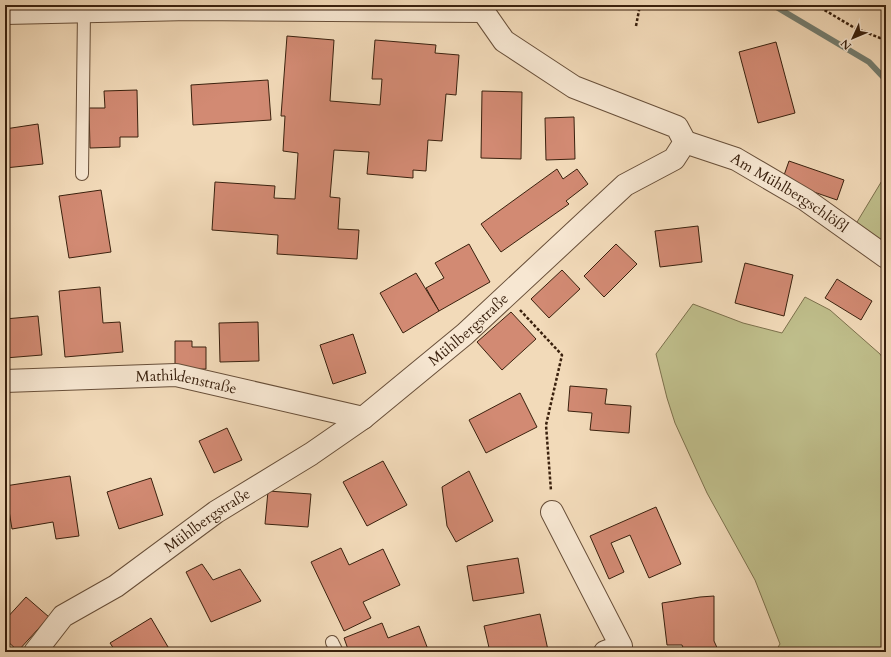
<svg xmlns="http://www.w3.org/2000/svg" width="891" height="657" font-family="Cardo,serif">
  <style>
    .green { fill: #bfbe8b; stroke: #7c704c }
    .lines { fill: none; stroke-linecap: round; stroke-linejoin: round }
    .stream { stroke: #747d70; stroke-width: 6 }
    .building { fill: #d28a73; stroke: #3a210e }
    .service-casing { stroke: #684f39; stroke-width: 14 }
    .minor-casing { stroke: #684f39; stroke-width: 24 }
    .path { stroke: #3a210e; stroke-width: 2.5; stroke-dasharray: 3 2; stroke-linecap: butt }
    .service { stroke: #f7e7d2; stroke-width: 12 }
    .minor { stroke: #f7e7d2; stroke-width: 22 }
    .labels { text-anchor: middle; dominant-baseline: central; stroke-width: 3; stroke-linejoin: round; paint-order: stroke }
    .street-label { font-size: 15px; fill: #3a210e; stroke: #f7e7d2 }
  </style>
  <rect width="100%" height="100%" fill="#f2dab9"/>
  <filter id="stains"><feTurbulence type="fractalNoise" baseFrequency=".005" numOctaves="4"/><feColorMatrix values="0 0 0 0 .2 0 0 0 0 .09 0 0 0 0 .02 0 0 0 .5 -.17"/></filter>
  <radialGradient id="worn" r=".72"><stop offset=".6" stop-color="#630" stop-opacity="0"/><stop offset="1" stop-color="#630" stop-opacity=".3"/></radialGradient>
  <g class="green">
    <path d="M886 174V257L851 232Z"/>
    <path d="M805 297 830 310 880 354 886 363V652H775L780 644 755 580 707 493 675 423 667 398 656 354 693 304 743 323 782 333Z"/>
  </g>
  <g class="lines">
    <path class="stream" d="M773 5 869 62 886 80"/>
  </g>
  <g class="building">
    <path d="M287 36 334 40 330 101 380 105 382 79H372L375 40 436 45 435 53 459 55 456 95 446 94 442 141 428 140 426 171 413 170V178L367 174 369 152 334 150 330 197 340 198 338 229 359 230 357 259 277 254 278 235 212 230 215 182 275 186 274 198 295 199 298 153 283 151 285 116H281Z"/>
    <path d="M776 42 795 113 758 123 739 52Z"/>
    <path d="M268 80 271 120 193 125 191 85Z"/>
    <path d="M137 90 138 137H120V147L90 148 89 108H105L104 91Z"/>
    <path d="M482 91 522 92 521 159 481 158Z"/>
    <path d="M574 117 575 159 546 160 545 118Z"/>
    <path d="M38 124 43 164 5 168V129Z"/>
    <path d="M789 161 844 180 837 200 782 181Z"/>
    <path d="M557 169 563 179 577 169 588 184 566 201 569 204 501 252 481 224Z"/>
    <path d="M101 190 111 252 69 258 59 196Z"/>
    <path d="M698 226 702 262 660 267 655 231Z"/>
    <path d="M5 230 8 250 5 251Z"/>
    <path d="M469 244 490 282 439 311 426 288 444 278 435 263Z"/>
    <path d="M616 244 637 264 604 297 584 276Z"/>
    <path d="M745 263 793 275 784 316 735 303Z"/>
    <path d="M562 270 580 289 549 318 531 299Z"/>
    <path d="M416 273 439 311 403 333 380 293Z"/>
    <path d="M837 279 872 301 861 320 825 298Z"/>
    <path d="M100 287 103 323 120 322 123 352 65 357 59 291Z"/>
    <path d="M511 312 536 339 502 370 477 342Z"/>
    <path d="M38 316 42 355 5 358V319Z"/>
    <path d="M258 322 259 361 220 362 219 323Z"/>
    <path d="M353 334 366 373 333 384 320 345Z"/>
    <path d="M175 341H192V347H206V369L175 370Z"/>
    <path d="M570 386 607 389 605 404 631 406 629 433 590 430 592 413 568 411Z"/>
    <path d="M520 393 537 427 486 453 469 420Z"/>
    <path d="M227 428 242 460 214 473 199 441Z"/>
    <path d="M383 461 407 505 367 526 343 482Z"/>
    <path d="M469 471 493 521 456 542 447 526 442 487Z"/>
    <path d="M70 476 79 536 56 539 53 522 12 529 5 486Z"/>
    <path d="M151 478 163 515 119 529 107 492Z"/>
    <path d="M268 491 311 494 308 527 265 524Z"/>
    <path d="M656 507 681 564 649 578 630 535 611 543 624 572 609 579 590 536Z"/>
    <path d="M341 548 349 565 383 549 400 585 363 602 371 618 344 631 311 562Z"/>
    <path d="M518 558 524 593 473 601 467 566Z"/>
    <path d="M202 564 213 580 240 569 261 601 211 622 186 572Z"/>
    <path d="M714 596V641L719 652H685L682 645H667L662 603 700 597Z"/>
    <path d="M26 597 49 617 18 651 5 639V620Z"/>
    <path d="M540 614 548 650 539 652H490L484 626Z"/>
    <path d="M151 618 171 652H116L110 643Z"/>
    <path d="M382 623 388 638 419 626 429 652H349L344 638Z"/>
  </g>
  <g class="lines">
    <g class="service-casing">
      <g id="service">
        <path d="M82 174 84 11"/>
        <path d="M332 642 337 652"/>
      </g>
    </g>
    <g class="minor-casing">
      <g id="minor">
        <path d="M5 13 190 9 483 11"/>
        <path id="s1" d="M685 142 736 159 806 200 886 257"/>
        <path id="s2" d="M5 381 176 375 363 418"/>
        <path d="M552 512 621 646 605 652"/>
        <path id="s3" d="M35 652 63 616 116 586 216 512 311 454 363 418 465 334 625 185 674 159 685 142 677 127 574 87 504 41 483 11 482 5"/>
      </g>
    </g>
    <g class="path">
      <path d="M816 5 853 27 880 38 886 37"/>
      <path d="M636 26 640 5"/>
      <path d="M520 310 562 355 546 425 551 491"/>
    </g>
    <use href="#service" class="service"/>
    <use href="#minor" class="minor"/>
  </g>
  <g class="labels">
    <g class="street-label">
      <text stroke="none"><textPath href="#s1" startOffset="117">Am Mühlbergschlößl</textPath></text>
      <text stroke="none"><textPath href="#s3" startOffset="543">Mühlbergstraße</textPath></text>
      <text stroke="none"><textPath href="#s2" startOffset="182">Mathildenstraße</textPath></text>
      <text stroke="none"><textPath href="#s3" startOffset="219">Mühlbergstraße</textPath></text>
    </g>
  </g>
  <rect width="891" height="657" fill="none" stroke="#f2dab9" stroke-width="20"/>
  <rect x="6" y="6" width="879" height="645" fill="none" stroke="#3a210e" stroke-width="2"/>
  <rect x="10" y="10" width="871" height="637" fill="none" stroke="#3a210e"/>
  <g transform="translate(853 38) rotate(226)" stroke="#f7e7d2" stroke-width="3" paint-order="stroke">
  <path d="M0-3L7 15L0 10L-7 15Z" fill="#3a210e"/>
  <text y="-6" font-size="11" font-weight="bold" text-anchor="middle" fill="#3a210e">N</text>
  </g>
  <rect width="100%" height="100%" filter="url(#stains)"/>
  <rect width="100%" height="100%" fill="url(#worn)"/>
</svg>
